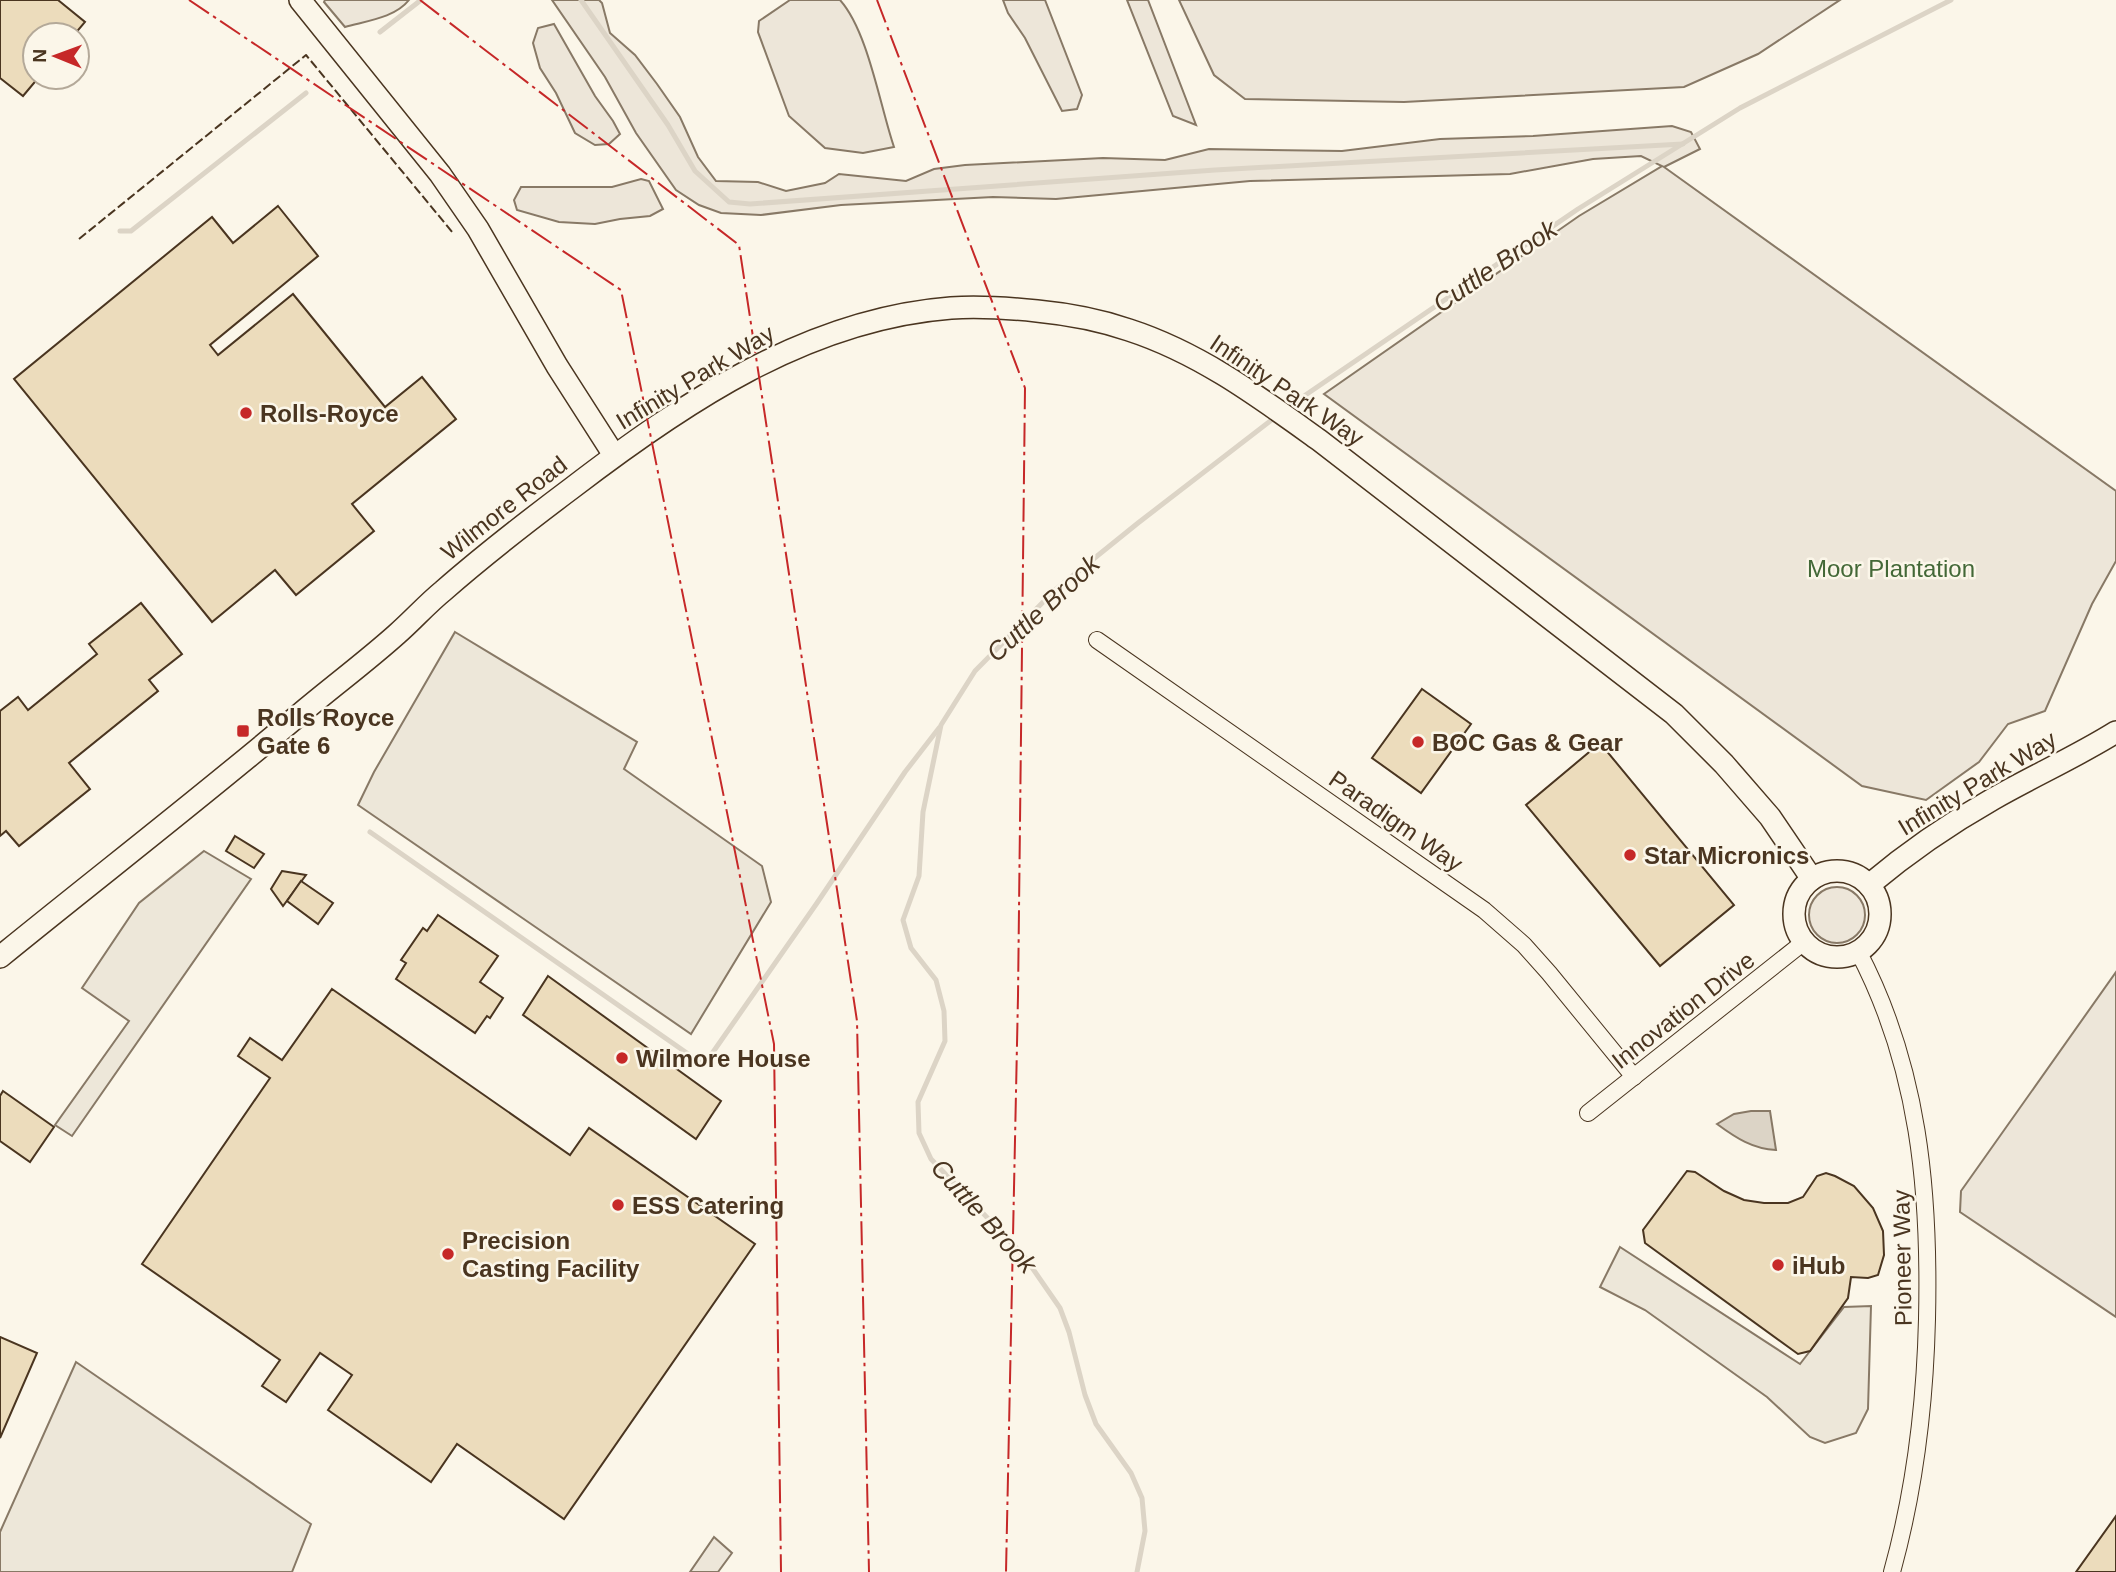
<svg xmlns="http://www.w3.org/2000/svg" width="2116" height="1572" font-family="Helvetica,sans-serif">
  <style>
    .green { fill: #ede6d9; stroke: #887966; stroke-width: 2 }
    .parking { fill: #ede7d9; stroke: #887966; stroke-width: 2 }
    .water { fill: #dcd4c6; stroke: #887966; stroke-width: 2 }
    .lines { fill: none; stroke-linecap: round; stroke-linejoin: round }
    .stream { stroke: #dcd4c6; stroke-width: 5 }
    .building { fill: #ecdcbc; stroke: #4a3520; stroke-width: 2 }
    .minor-casing { stroke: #4a3520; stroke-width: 18 }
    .tertiary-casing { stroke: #4a3520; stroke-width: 24 }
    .minor { stroke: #fbf6e9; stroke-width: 16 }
    .tertiary { stroke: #fbf6e9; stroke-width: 21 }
    .fence { stroke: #4a3520; stroke-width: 2; stroke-dasharray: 9 3.5; stroke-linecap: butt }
    .power { stroke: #c62828; stroke-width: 2; stroke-dasharray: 24 5 3.5 5; stroke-linecap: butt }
    .poi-dot { fill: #c62828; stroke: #fbf6e9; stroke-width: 2.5 }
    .labels { text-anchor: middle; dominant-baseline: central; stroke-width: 5; stroke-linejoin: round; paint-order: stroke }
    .street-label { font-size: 24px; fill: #4a3520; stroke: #fbf6e9 }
    .poi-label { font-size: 24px; font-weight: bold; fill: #4a3520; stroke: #fbf6e9; text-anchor: start }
    .park-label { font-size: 24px; fill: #436837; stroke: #fbf6e9 }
    .water-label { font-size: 26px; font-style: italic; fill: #4a3520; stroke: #fbf6e9 }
  </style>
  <rect width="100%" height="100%" fill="#fbf6e9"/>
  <g class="green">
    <path d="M325 0H409C395 18 366 21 345 27L324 2Z"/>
    <path d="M552 0H599L602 3 610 33 635 55 657 84 680 117 698 157 716 181 758 182 786 191 825 183 839 174 906 181 934 169 965 165 1103 158 1165 160 1209 149 1342 151 1440 139 1533 136 1672 126 1691 132 1700 149 1664 167 2116 491V561L2092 604 2045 711 2008 724 1979 762 1926 800 1862 786 1324 394 1579 216 1662 166 1641 156 1593 159 1510 174 1250 181 1056 199 993 197 841 205 761 215 721 213 699 205 676 190 636 133 605 77Z"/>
    <path d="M790 0H840C868 31 880 106 894 147L863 153 825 148 789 116 758 32 759 21Z"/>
    <path d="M1003 0H1045L1082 95 1077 109 1062 111 1025 38 1008 13Z"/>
    <path d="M1127 0H1148L1196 125 1173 116Z"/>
    <path d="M1179 0H1840L1758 54 1684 87 1404 102 1245 99 1214 75Z"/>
    <path d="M554 24 595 96 613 121 620 134 609 144 595 145 575 133 556 93 540 68 533 43 538 28Z"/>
    <path d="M641 179 649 181 663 209 650 216 620 219 595 224 559 222 517 210 514 200 521 187H612Z"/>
    <circle cx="1837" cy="915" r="28"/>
    <path d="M2116 972V1317L1960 1212 1961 1191Z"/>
    <path d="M714 1537 732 1553 718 1572H690Z"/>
  </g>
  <g class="parking">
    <path d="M455 632 637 742 624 769 762 866 771 902 691 1034 358 805 374 772Z"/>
    <path d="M204 851 251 879 72 1136 55 1125 129 1021 82 988 139 903Z"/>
    <path d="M1620 1247 1800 1364 1844 1307 1871 1306 1868 1409 1856 1433 1825 1443 1810 1437 1767 1397 1645 1310 1600 1287Z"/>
    <path d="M76 1362 311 1524 292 1572H0V1532Z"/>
  </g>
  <path class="water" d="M1751 1111H1770L1776 1150C1753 1149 1736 1138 1717 1124L1734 1114Z"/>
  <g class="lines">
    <g class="stream">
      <path d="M581 0 668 125 695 171 729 202 750 204 1215 170 1683 144"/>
      <path d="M380 32 421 0"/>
      <path d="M120 231H131L306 93"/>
      <path d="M1285 409 1578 209 1740 108 1951 0"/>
      <path d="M370 832 704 1065 817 903 905 772 939 728"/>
      <path d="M1137 1572 1145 1531 1142 1498 1131 1473 1096 1424 1085 1395 1069 1332 1060 1308 1024 1256 931 1159 919 1133 918 1102 945 1041 944 1011 936 980 911 948 903 920 919 876 923 812 941 725 975 671 1055 590 1138 523 1278 415"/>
    </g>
  </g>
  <g class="building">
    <path d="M0 0H58L85 22 74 35H35V77H39L23 96 0 78Z"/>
    <path d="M278 206 318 256 210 345 218 355 293 294 385 407 422 377 456 419 352 504 374 531 296 595 275 570 212 622 14 379 212 217 233 243Z"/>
    <path d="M141 603 182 654 149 680 158 691 69 763 90 789 19 846 6 831 0 836V711L18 697 28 710 97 654 89 644Z"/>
    <path d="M1422 689 1471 724 1421 793 1372 758Z"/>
    <path d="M1600 743 1734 905 1660 966 1526 805Z"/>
    <path d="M235 836 264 854 254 868 226 851Z"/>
    <path d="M282 871 306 875 283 906 271 889Z"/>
    <path d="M301 881 333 903 318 924 287 901Z"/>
    <path d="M438 915 498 956 480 982 503 998 490 1018 487 1016 475 1033 396 979 406 963 401 960 423 928 427 931Z"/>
    <path d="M548 976 721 1101 696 1139 523 1015Z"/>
    <path d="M332 989 570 1155 589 1128 755 1244 564 1519 457 1444 431 1482 328 1410 352 1375 320 1353 286 1402 262 1386 280 1360 142 1264 270 1078 238 1056 250 1038 282 1060Z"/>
    <path d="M3 1091 54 1127 30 1162 0 1141V1096Z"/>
    <path d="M1687 1171 1695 1172 1724 1191 1744 1200 1764 1203H1788L1803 1197 1817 1176 1826 1173 1835 1176 1854 1186 1873 1208 1883 1231 1884 1255 1878 1275 1868 1278 1851 1277 1848 1298 1810 1351 1798 1354 1645 1243 1643 1230Z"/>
    <path d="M0 1337 37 1353 0 1438Z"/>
    <path d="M2116 1516V1572H2076Z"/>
  </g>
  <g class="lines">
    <g class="minor-casing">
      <g id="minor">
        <path d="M1097 640 1484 910 1524 945 1549 973 1634 1077"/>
        <path d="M1858 951C1919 1067 1930 1191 1927 1319 1925 1405 1915 1489 1892 1572"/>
        <path d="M1588 1113 1804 942"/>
      </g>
    </g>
    <g class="tertiary-casing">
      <g id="tertiary">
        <path d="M300 0 440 174 478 229 557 366 614 455"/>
        <circle cx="1837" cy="914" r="43"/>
        <path d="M1869 885C1907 853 1949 824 1993 799 2033 776 2076 757 2116 732"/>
        <path d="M0 957C102 874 206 794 306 709 336 684 368 660 397 634 413 620 427 604 443 591 484 555 528 521 572 488 683 403 807 319 951 308 979 306 1008 308 1037 311 1068 314 1100 320 1129 330 1200 353 1259 397 1319 440L1674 714 1724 764 1770 817 1812 879"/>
      </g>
    </g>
    <use href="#minor" class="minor"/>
    <use href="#tertiary" class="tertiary"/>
    <path class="fence" d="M79 239 306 55 453 233"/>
    <g class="power">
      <path d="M189 0 621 290 774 1044 781 1572"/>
      <path d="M420 0 739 245 857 1021 869 1572"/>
      <path d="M877 0 1025 388 1018 996 1006 1572"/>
    </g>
  </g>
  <g class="poi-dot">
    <circle cx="246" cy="413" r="7"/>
    <rect x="236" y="724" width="14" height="14" rx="3.5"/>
    <circle cx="1418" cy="742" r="7"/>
    <circle cx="1630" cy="855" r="7"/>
    <circle cx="622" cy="1058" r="7"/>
    <circle cx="618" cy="1205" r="7"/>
    <circle cx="448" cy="1254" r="7"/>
    <circle cx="1778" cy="1265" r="7"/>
  </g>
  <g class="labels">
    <g class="street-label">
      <text transform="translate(695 377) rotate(-31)">Infinity Park Way</text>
      <text transform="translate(1287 390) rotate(34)">Infinity Park Way</text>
      <text transform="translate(504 508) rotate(-38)">Wilmore Road</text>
      <text transform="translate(1977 783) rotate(-31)">Infinity Park Way</text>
      <text transform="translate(1396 821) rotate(35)">Paradigm Way</text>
      <text transform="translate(1683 1010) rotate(-38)">Innovation Drive</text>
      <text transform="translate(1902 1258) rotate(-91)">Pioneer Way</text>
    </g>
    <g class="poi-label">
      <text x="260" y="413">Rolls-Royce</text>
      <text x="257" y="717">Rolls Royce<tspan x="257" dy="28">Gate 6</tspan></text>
      <text x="1432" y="742">BOC Gas &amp; Gear</text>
      <text x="1644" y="855">Star Micronics</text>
      <text x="636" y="1058">Wilmore House</text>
      <text x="632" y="1205">ESS Catering</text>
      <text x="462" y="1240">Precision<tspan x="462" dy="28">Casting Facility</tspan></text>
      <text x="1792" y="1265">iHub</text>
    </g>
    <g class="park-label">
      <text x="1891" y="568">Moor Plantation</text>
    </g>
    <g class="water-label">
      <text transform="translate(1495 266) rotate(-34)">Cuttle Brook</text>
      <text transform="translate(1043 608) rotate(-43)">Cuttle Brook</text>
      <text transform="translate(984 1216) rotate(48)">Cuttle Brook</text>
    </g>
  </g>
  <g transform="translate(56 56) rotate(271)"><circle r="33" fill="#fbf6e9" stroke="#b4a999" stroke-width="2"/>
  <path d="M0-5L12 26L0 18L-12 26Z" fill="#c62828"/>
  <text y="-10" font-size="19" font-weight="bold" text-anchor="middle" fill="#4a3520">N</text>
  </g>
</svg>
